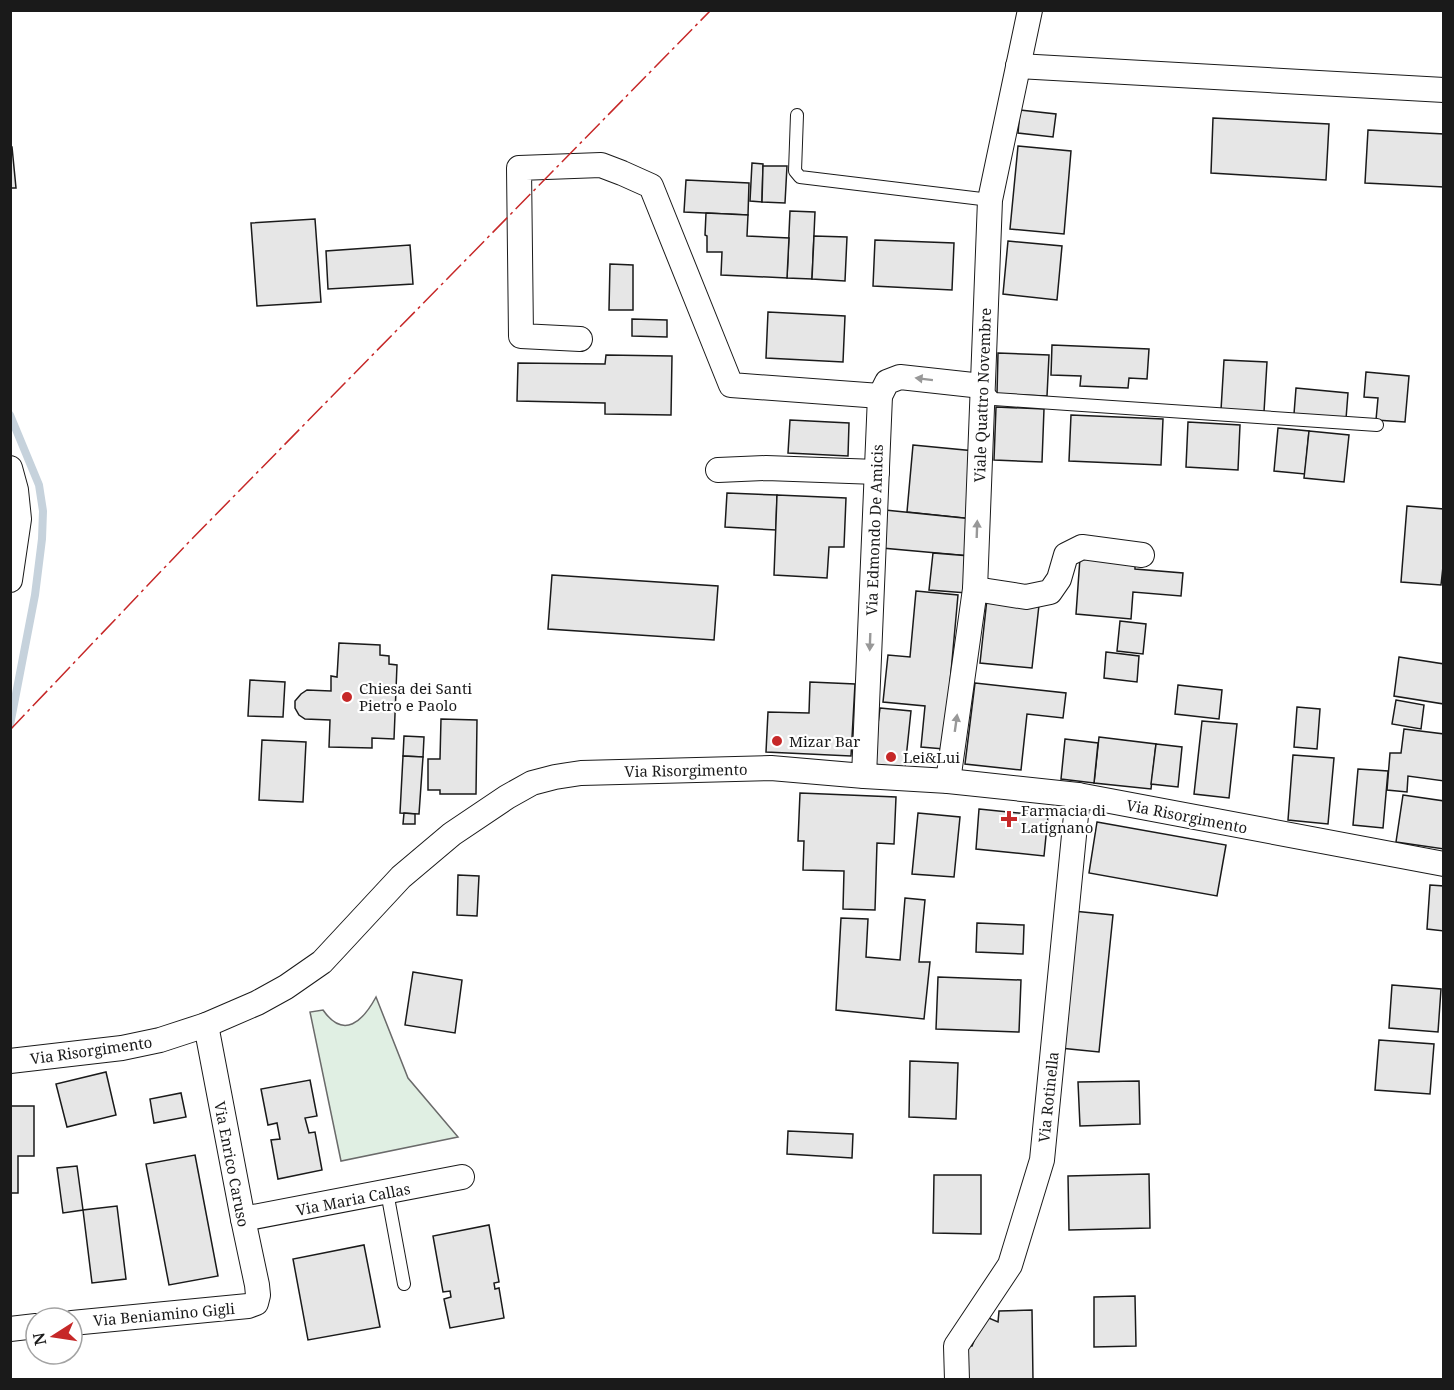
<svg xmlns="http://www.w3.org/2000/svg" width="1454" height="1390" font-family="'Noto Serif',serif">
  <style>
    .green { fill: #e0efe3; stroke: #6a6a6a; stroke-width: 1.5 }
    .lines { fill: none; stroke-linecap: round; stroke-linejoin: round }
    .stream { stroke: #c6d2dc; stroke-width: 8 }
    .building { fill: #e6e6e6; stroke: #1a1a1a; stroke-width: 1.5 }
    .service-casing { stroke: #1a1a1a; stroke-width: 14 }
    .minor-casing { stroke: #1a1a1a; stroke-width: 26 }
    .service { stroke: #fff; stroke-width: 12 }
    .minor { stroke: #fff; stroke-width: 24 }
    .power { stroke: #c62828; stroke-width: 1.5; stroke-dasharray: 21 4.5 3 4.5; stroke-linecap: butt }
    .oneway { fill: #989898 }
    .poi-dot { fill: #c62828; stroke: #fff; stroke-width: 2 }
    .labels { text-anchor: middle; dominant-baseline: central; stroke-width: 4.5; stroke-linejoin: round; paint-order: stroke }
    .street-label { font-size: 15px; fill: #1a1a1a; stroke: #fff }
    .poi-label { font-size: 15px; fill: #1a1a1a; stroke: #fff; text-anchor: start }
  </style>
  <rect width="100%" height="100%" fill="#fff"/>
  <path class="green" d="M376 997 408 1078 458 1137 341 1161 310 1012 323 1010C344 1040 363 1021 376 997Z"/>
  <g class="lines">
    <path class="stream" d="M10 415 39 485 43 511 42 539 35 595 10 725"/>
  </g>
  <g class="building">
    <path d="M1020 110 1056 114 1053 137 1018 133Z"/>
    <path d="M1213 118 1329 124 1326 180 1211 173Z"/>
    <path d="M1368 130 1444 134V187L1365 183Z"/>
    <path d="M1018 146 1071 151 1064 234 1010 229Z"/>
    <path d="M10 147H12L16 188H10Z"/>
    <path d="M752 163 763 164 762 202 750 201Z"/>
    <path d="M763 166H787L785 203 762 202Z"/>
    <path d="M686 180 749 183 748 215 684 212Z"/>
    <path d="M790 211 815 212 812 279 787 278Z"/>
    <path d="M706 213 748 215 747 236 789 238 787 278 721 275 722 252H707V236L705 235Z"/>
    <path d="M315 219 321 302 257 306 251 223Z"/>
    <path d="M814 236 847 237 845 281 812 279Z"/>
    <path d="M875 240 954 243 952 290 873 286Z"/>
    <path d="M1008 241 1062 246 1057 300 1003 294Z"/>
    <path d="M410 245 413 284 328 289 326 251Z"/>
    <path d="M610 264 633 265V310H609Z"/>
    <path d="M768 312 845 316 843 362 766 358Z"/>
    <path d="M632 319 667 320V337L632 336Z"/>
    <path d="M1052 345 1149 349 1147 379 1129 378 1128 388 1080 386 1081 376 1051 375Z"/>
    <path d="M998 353 1049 355 1047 396 997 394Z"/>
    <path d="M606 355 672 356 671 415 605 414V403L517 401 518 363 605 364Z"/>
    <path d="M1224 360 1267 362 1264 412 1221 410Z"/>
    <path d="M1366 372 1409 376 1405 422 1376 420 1378 398 1364 397Z"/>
    <path d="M1296 388 1348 393 1346 419 1294 414Z"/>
    <path d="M996 407 1044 409 1042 462 994 460Z"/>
    <path d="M1071 415 1163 419 1161 465 1069 461Z"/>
    <path d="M790 420 849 423 848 456 788 453Z"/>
    <path d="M1188 422 1240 425 1238 470 1186 467Z"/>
    <path d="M1278 428 1309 431 1305 474 1274 471Z"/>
    <path d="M1309 431 1349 435 1344 482 1304 478Z"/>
    <path d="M913 445 975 451 973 519 907 512Z"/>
    <path d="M727 493 777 495 776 530 725 527Z"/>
    <path d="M777 495 846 498 844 547H829L827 578 774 575Z"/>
    <path d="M1407 506 1444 509V557L1441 585 1401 582Z"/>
    <path d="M885 510 973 519 970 556 882 548Z"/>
    <path d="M933 553 970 556 967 593 929 590Z"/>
    <path d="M1080 558 1135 563V569L1183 573 1181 596 1133 592 1131 619 1076 614Z"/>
    <path d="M552 575 718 586 714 640 548 629Z"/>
    <path d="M916 591 958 595 944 749 921 747 925 706 883 702 888 655 910 657Z"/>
    <path d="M987 599 1039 605 1032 668 980 663Z"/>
    <path d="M1120 621 1146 624 1143 654 1117 651Z"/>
    <path d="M339 643 380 645V655L389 656V664L397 665 394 739 372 738V748L329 747 330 720 305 719 299 715 295 708V701L301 694 307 690 331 691V676L337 677Z"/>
    <path d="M1106 652 1139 656 1137 682 1104 678Z"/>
    <path d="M1399 657 1444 664V704L1394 696Z"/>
    <path d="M250 680 285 682 283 717 248 716Z"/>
    <path d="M810 682 855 684 851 756 766 752 768 712 809 713Z"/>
    <path d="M975 683 1066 693 1063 718 1027 714 1021 770 965 764Z"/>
    <path d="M1178 685 1222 690 1219 719 1175 714Z"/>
    <path d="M1396 700 1424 705 1421 729 1392 724Z"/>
    <path d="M1297 707 1320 709 1317 749 1294 747Z"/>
    <path d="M880 708 911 711 905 768 873 764Z"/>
    <path d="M441 719 477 720 476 794H440V790H428V759H440Z"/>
    <path d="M1202 721 1237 724 1229 798 1194 794Z"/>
    <path d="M1404 729 1444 734V781L1408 776 1407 792 1387 790 1390 753H1401Z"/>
    <path d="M404 736 424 737 423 757 403 756Z"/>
    <path d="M1099 737 1156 744 1151 789 1094 783Z"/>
    <path d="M1065 739 1098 743 1094 783 1061 779Z"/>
    <path d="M262 740 306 742 303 802 259 800Z"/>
    <path d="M1156 744 1182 747 1178 787 1151 784Z"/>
    <path d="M1293 755 1334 758 1328 824 1288 820Z"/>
    <path d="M403 756 423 757 419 814 400 813Z"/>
    <path d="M1358 769 1388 771 1383 828 1353 825Z"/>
    <path d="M800 793 896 797 894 844 877 843 875 910 843 909 844 871 803 870 804 841H798Z"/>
    <path d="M1403 795 1444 801V849L1396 842Z"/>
    <path d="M979 809 1048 816 1044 856 976 849Z"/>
    <path d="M404 813 415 814V824H403Z"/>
    <path d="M918 813 960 817 954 877 912 874Z"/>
    <path d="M1097 822 1226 845 1217 896 1089 873Z"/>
    <path d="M458 875 479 876 477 916 457 915Z"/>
    <path d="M1430 885 1444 886V931L1427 929Z"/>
    <path d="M905 898 925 900 919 962H930L924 1019 836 1010 841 918 868 919 866 957 900 960Z"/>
    <path d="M1073 911 1113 915 1099 1052 1060 1048Z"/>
    <path d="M977 923 1024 925 1023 954 976 952Z"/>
    <path d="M413 972 462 980 455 1033 405 1025Z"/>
    <path d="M938 977 1021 980 1019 1032 936 1029Z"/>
    <path d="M1392 985 1441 989 1438 1032 1389 1028Z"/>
    <path d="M1379 1040 1434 1044 1430 1094 1375 1090Z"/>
    <path d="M910 1061 958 1063 956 1119 909 1117Z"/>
    <path d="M106 1072 116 1115 67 1127 56 1084Z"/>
    <path d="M310 1080 317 1116 305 1118 309 1133 315 1132 322 1170 278 1179 271 1140 280 1139 277 1123 268 1125 261 1089Z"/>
    <path d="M1139 1081 1140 1124 1080 1126 1078 1082Z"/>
    <path d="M181 1093 186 1117 154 1123 150 1099Z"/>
    <path d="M10 1106H34V1156H18V1193H10Z"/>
    <path d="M788 1131 853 1134 852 1158 787 1154Z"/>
    <path d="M195 1155 218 1276 169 1285 146 1164Z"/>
    <path d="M77 1166 83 1210 63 1213 57 1168Z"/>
    <path d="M1149 1174 1150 1228 1069 1230 1068 1176Z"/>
    <path d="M934 1175H981V1234L933 1233Z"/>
    <path d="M117 1206 126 1279 92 1283 83 1210Z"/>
    <path d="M489 1225 499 1282 494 1283 495 1289 499 1288 504 1318 450 1328 444 1299 451 1297 450 1291 443 1292 433 1236Z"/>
    <path d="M364 1245 380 1327 308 1340 293 1259Z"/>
    <path d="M1135 1296 1136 1346 1094 1347V1297Z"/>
    <path d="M1032 1310 1033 1380H966L965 1346H972L984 1316 998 1322 999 1311Z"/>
  </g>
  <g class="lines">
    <g class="service-casing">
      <g id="service">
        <path d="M797 115 795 171 800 177 990 200"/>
        <path d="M985 389 994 399 1377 425"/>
        <path d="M387 1192 404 1284"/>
      </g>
    </g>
    <g class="minor-casing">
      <g id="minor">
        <path d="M1018 66 1444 90"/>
        <path d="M580 339 521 336 519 168 601 165 622 173 651 186 731 385 880 396"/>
        <path d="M10 468 16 490 19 519 10 580"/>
        <path d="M718 470 766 468 877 472"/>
        <path d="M975 589 1026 597 1050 592 1059 579 1066 555 1082 547 1142 555"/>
        <path d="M864 776 880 396 887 382 900 377 982 386"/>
        <path d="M948 781 975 589 990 200 1030 10"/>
        <path d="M10 1061 122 1048 160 1040 206 1025 257 1003 286 987 322 962 401 877 452 834 507 797 532 783 555 777 581 773 771 768 864 776 948 781 1078 795 1444 864"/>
        <path d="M243 1219 462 1177"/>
        <path d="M72 1323 248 1306 256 1303 258 1295 257 1285 243 1219 206 1025"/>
        <path d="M10 1329 36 1326"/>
        <path d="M957 1380 956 1346 1010 1265 1042 1160 1078 795"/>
      </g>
    </g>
    <use href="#service" class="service"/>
    <use href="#minor" class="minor"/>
    <path class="power" d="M10 730 187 544 711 10"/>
  </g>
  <defs><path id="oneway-solid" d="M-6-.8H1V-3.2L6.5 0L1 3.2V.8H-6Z" transform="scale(1.5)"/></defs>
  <g class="oneway">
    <use href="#oneway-solid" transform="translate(924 379) rotate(-173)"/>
    <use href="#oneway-solid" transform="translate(977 529) rotate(-88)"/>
    <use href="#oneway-solid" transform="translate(870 642) rotate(92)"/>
    <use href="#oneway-solid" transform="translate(956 723) rotate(-82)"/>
  </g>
  <g class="poi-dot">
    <circle cx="347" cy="697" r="6"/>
    <circle cx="777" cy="741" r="6"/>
    <circle cx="891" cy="757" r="6"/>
    <path d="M1006 810h6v6h6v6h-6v6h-6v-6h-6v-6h6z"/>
  </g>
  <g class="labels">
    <g class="street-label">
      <text transform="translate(982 395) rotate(-88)">Viale Quattro Novembre</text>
      <text transform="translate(874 530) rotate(-88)">Via Edmondo De Amicis</text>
      <text transform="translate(686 770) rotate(-1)">Via Risorgimento</text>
      <text transform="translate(1187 816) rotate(11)">Via Risorgimento</text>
      <text transform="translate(91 1050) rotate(-8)">Via Risorgimento</text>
      <text transform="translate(1048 1097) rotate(-84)">Via Rotinella</text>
      <text transform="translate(232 1164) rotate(79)">Via Enrico Caruso</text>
      <text transform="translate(353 1199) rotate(-11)">Via Maria Callas</text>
      <text transform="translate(164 1314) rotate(-5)">Via Beniamino Gigli</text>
    </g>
    <g class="poi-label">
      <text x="359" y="688">Chiesa dei Santi<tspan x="359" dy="17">Pietro e Paolo</tspan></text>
      <text x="789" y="741">Mizar Bar</text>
      <text x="903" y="757">Lei&amp;Lui</text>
      <text x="1021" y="810">Farmacia di<tspan x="1021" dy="17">Latignano</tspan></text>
    </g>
  </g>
  <rect width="1454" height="1390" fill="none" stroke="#1a1a1a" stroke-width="24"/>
  <g transform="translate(54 1336) rotate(258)"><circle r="28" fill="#ffffff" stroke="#a3a3a3" stroke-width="1.5"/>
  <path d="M0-4.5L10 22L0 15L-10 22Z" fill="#c62828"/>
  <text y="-9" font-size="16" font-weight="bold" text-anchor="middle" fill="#1a1a1a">N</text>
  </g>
</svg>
